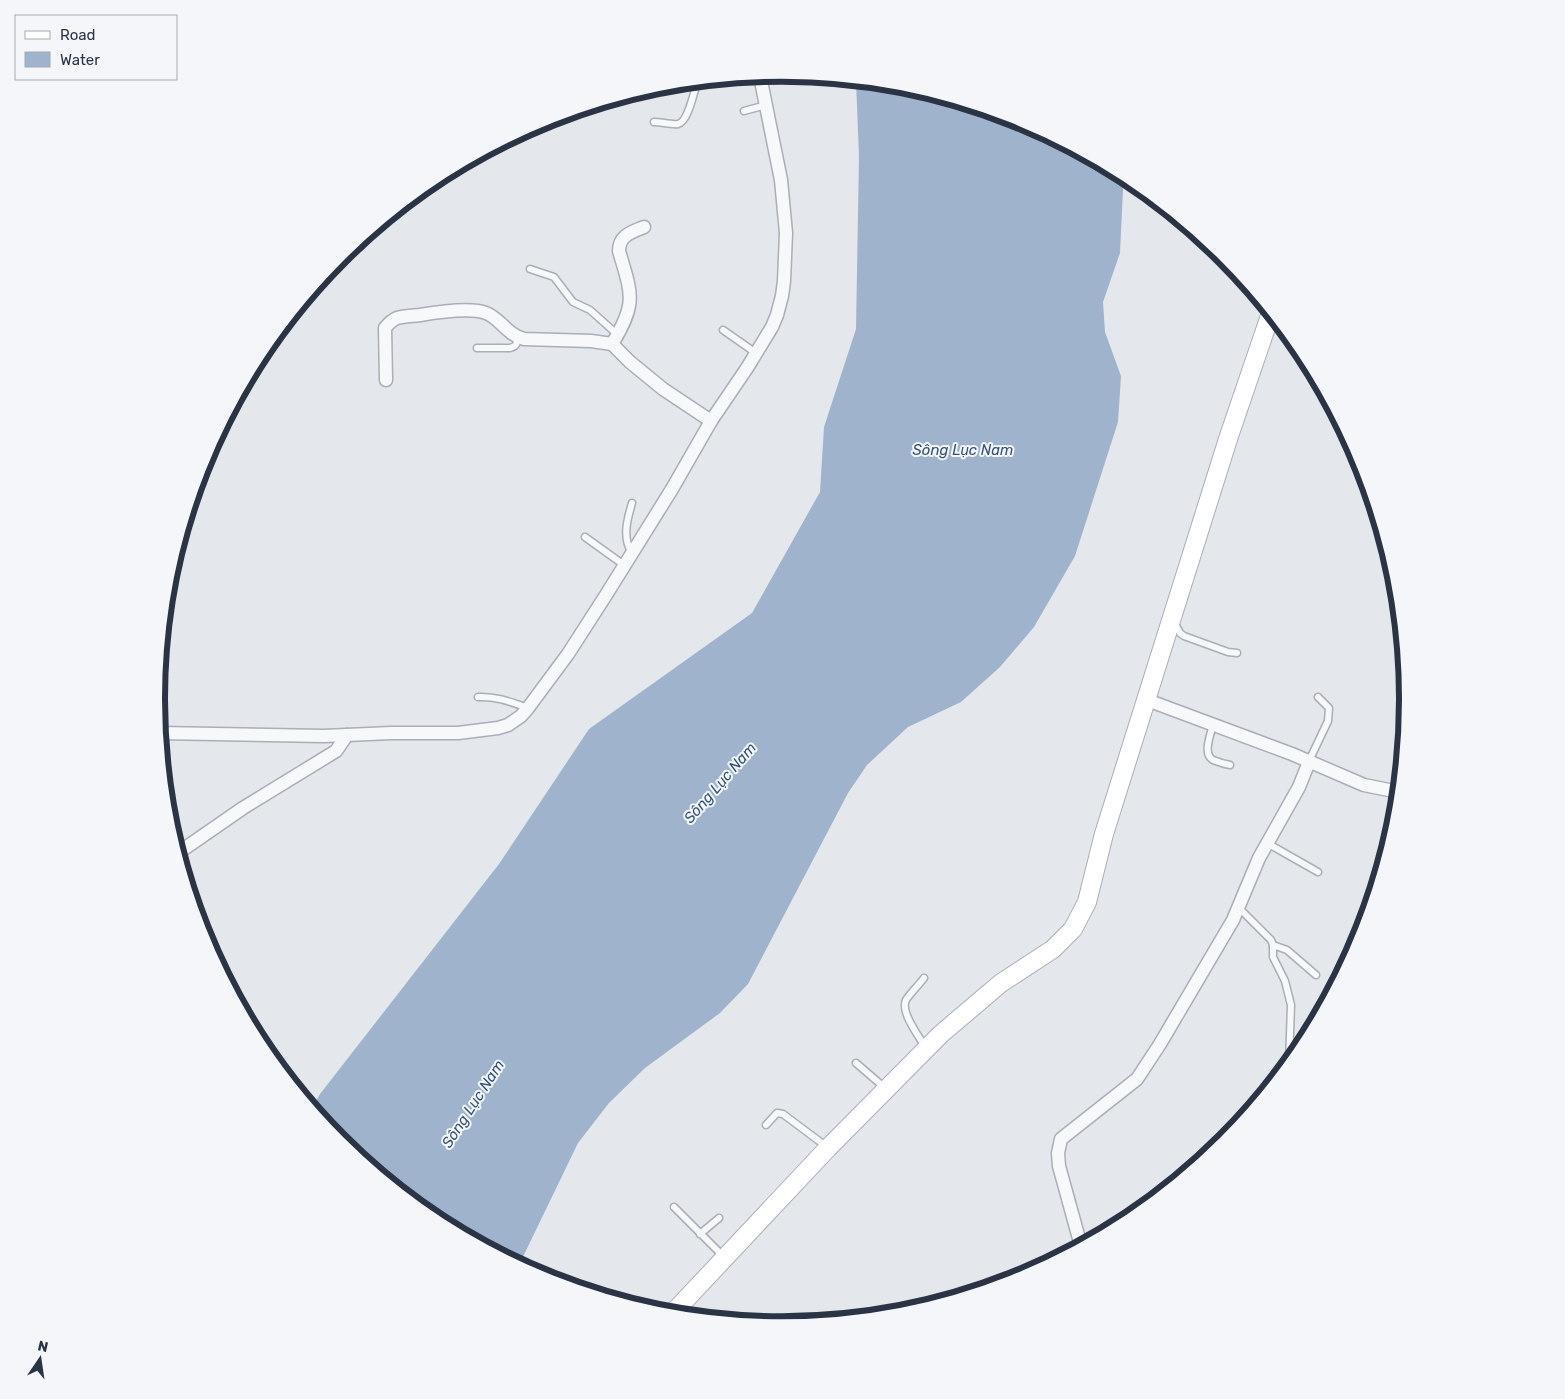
<svg xmlns="http://www.w3.org/2000/svg" width="1565" height="1399" font-family="Rubik,sans-serif">
  <style>
    .water { fill: #9fb4cc }
    .lines { fill: none; stroke-linecap: round; stroke-linejoin: round }
    .lane-casing { stroke: #a9aeb7; stroke-width: 9 }
    .street-casing { stroke: #a9aeb7; stroke-width: 15 }
    .secondary-casing { stroke: #a9aeb7; stroke-width: 20 }
    .lane { stroke: #f7f8fa; stroke-width: 6 }
    .street { stroke: #f7f8fa; stroke-width: 12 }
    .secondary { stroke: #fff; stroke-width: 18 }
    .labels { text-anchor: middle; dominant-baseline: central; stroke-width: 4; stroke-linejoin: round; paint-order: stroke }
    .water-label { font-size: 15px; font-style: italic; fill: #34527a; stroke: #f4f6f9 }
    .rim { fill: none; stroke: #2b3445; stroke-width: 6 }
  </style>
  <rect width="100%" height="100%" fill="#e4e7ec"/>
  <path class="water" d="M856 81 905 86 1022 121 1119 174 1123 189 1120 253 1103 302 1105 332 1121 376 1118 422 1075 556 1034 627 1000 667 961 702 908 727 867 765 848 793 748 984 720 1013 645 1068 609 1103 578 1143 519 1265 435 1220 340 1142 312 1108 320 1094 499 864 589 729 752 613 820 492 824 427 856 329 859 156Z"/>
  <g class="lines">
    <g class="lane-casing">
      <g id="lane">
        <path d="M744 111 766 105"/>
        <path d="M654 122C661 122 671 125 678 124 688 122 694 92 697 82"/>
        <path d="M530 269 554 277 573 302 590 310 618 335"/>
        <path d="M723 330 756 353"/>
        <path d="M477 348H510C517 346 517 344 517 337"/>
        <path d="M632 503C627 520 622 538 632 553"/>
        <path d="M585 537 624 565"/>
        <path d="M1174 622 1180 633 1184 636 1228 652 1237 653"/>
        <path d="M478 697C496 696 511 702 528 708"/>
        <path d="M1213 724C1211 734 1202 754 1213 760 1218 762 1224 764 1230 765"/>
        <path d="M1309 761 1328 721 1329 708 1318 697"/>
        <path d="M1267 843 1318 872"/>
        <path d="M1238 907 1271 940 1273 945V957L1285 981 1291 1005 1289 1064"/>
        <path d="M1273 945 1287 950 1316 975"/>
        <path d="M924 978C919 985 911 992 906 1000 900 1012 919 1036 925 1047"/>
        <path d="M856 1063 885 1088"/>
        <path d="M766 1125 777 1113 783 1114 827 1147"/>
        <path d="M674 1207 725 1258"/>
        <path d="M700 1234 719 1218"/>
      </g>
    </g>
    <g class="street-casing">
      <g id="street">
        <path d="M644 227C632 232 619 235 619 251 632 295 637 303 612 344L630 362 663 389 711 421"/>
        <path d="M386 380 385 328C389 323 392 320 397 318 404 316 413 316 420 315 438 312 470 307 486 313 501 319 506 334 524 339L591 341 612 344"/>
        <path d="M1147 700 1292 754 1364 785 1399 792"/>
        <path d="M160 733 324 736 391 733H458L498 728 508 725 521 716 528 708 568 654 606 595 672 489 711 421 747 368 772 327 777 315 782 296 784 281 786 233 781 180 760 76"/>
        <path d="M178 853 243 808 336 751 347 735"/>
        <path d="M1081 1246 1059 1166 1058 1153 1061 1139 1137 1079 1160 1044 1233 920 1259 858 1299 787 1309 762"/>
      </g>
    </g>
    <g class="secondary-casing">
      <path id="secondary" d="M672 1314 828 1148 941 1034 1001 983 1053 949 1073 929 1087 902 1104 834 1228 439 1271 313"/>
    </g>
    <use href="#lane" class="lane"/>
    <use href="#street" class="street"/>
    <use href="#secondary" class="secondary"/>
  </g>
  <g class="labels">
    <g class="water-label">
      <text x="963" y="450">Sông Lục Nam</text>
      <text transform="translate(720 783) rotate(-49)">Sông Lục Nam</text>
      <text transform="translate(473 1104) rotate(-57)">Sông Lục Nam</text>
    </g>
  </g>
  <path d="M0 0H1565V1399H0ZM165 699a617 617 0 1 1 1234 0a617 617 0 1 1-1234 0Z" fill="#f4f6f9" fill-rule="evenodd"/>
  <path class="rim" d="M165 699a617 617 0 1 1 1234 0a617 617 0 1 1-1234 0Z"/>
  <rect x="15" y="15" width="162" height="65" fill="#f4f6f9" stroke="#a4a8b1"/>
  <rect x="25" y="31" width="25" height="8" fill="#ffffff" stroke="#a4a8b1"/>
  <text x="60" y="40" font-size="15" fill="#2b3445">Road</text>
  <rect x="25" y="52" width="25" height="15" fill="#9fb4cc" stroke="#a4a8b1"/>
  <text x="60" y="65" font-size="15" fill="#2b3445">Water</text>
  <g transform="translate(40 1359) rotate(13)" stroke="#f4f6f9" stroke-width="4" paint-order="stroke">
  <path d="M0-4L9 19L0 12L-9 19Z" fill="#2b3445"/>
  <text y="-8" font-size="14" font-weight="bold" text-anchor="middle" fill="#2b3445">N</text>
  </g>
</svg>
